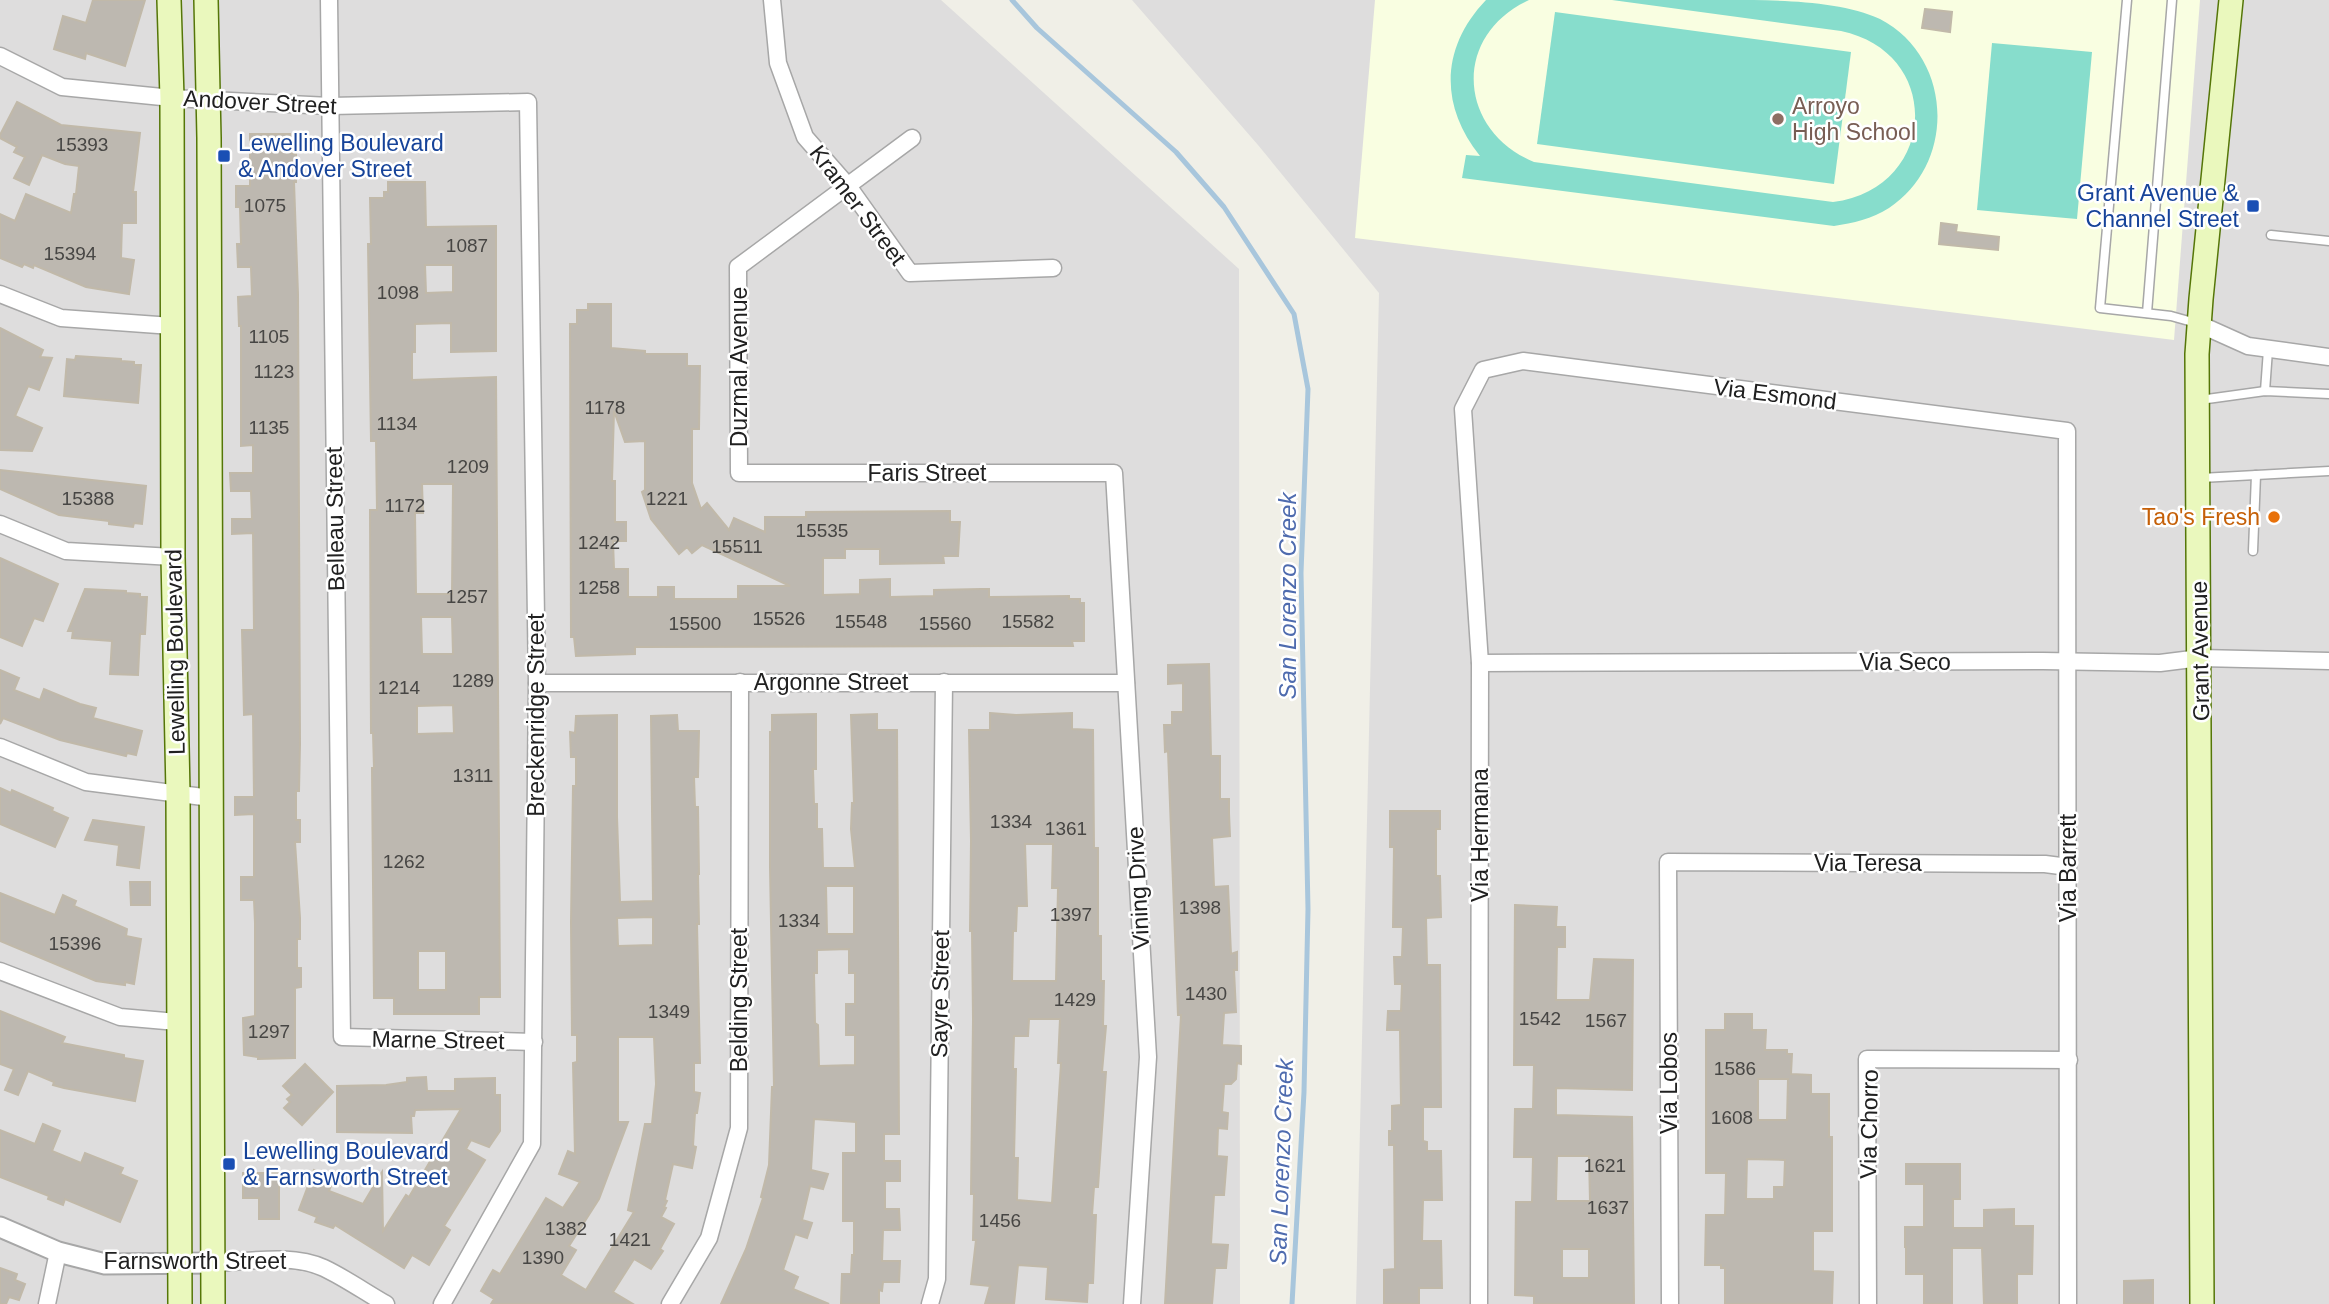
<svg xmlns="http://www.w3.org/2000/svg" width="2329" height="1304" font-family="Helvetica,sans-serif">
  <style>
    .residential { fill: #dedddd }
    .education { fill: #f9fee1 }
    .pitch { fill: #87ddcc }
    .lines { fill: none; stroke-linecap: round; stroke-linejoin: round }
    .stream { stroke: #a8c6dc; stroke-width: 5 }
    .building { fill: #bdb8b0; stroke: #c1b9a9; stroke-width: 2; fill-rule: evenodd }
    .service-casing { stroke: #a7a7a7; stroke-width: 11 }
    .minor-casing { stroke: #a7a7a7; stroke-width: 19 }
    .tertiary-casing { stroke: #a7a7a7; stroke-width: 23 }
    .secondary-casing { stroke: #557608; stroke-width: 26 }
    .service { stroke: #fff; stroke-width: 8 }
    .minor { stroke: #fff; stroke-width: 16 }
    .tertiary { stroke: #fff; stroke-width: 19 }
    .secondary { stroke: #eaf8bd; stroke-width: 23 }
    .education-dot { fill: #8d6e63; stroke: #fff; stroke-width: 2.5 }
    .transit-dot { fill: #1a4fb4; stroke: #fff; stroke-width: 2.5 }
    .food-dot { fill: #e8710a; stroke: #fff; stroke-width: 2.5 }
    .labels { text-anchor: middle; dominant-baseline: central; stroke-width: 5; stroke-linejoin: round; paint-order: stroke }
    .number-label { font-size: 19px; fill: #474644 }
    .street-label { font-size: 23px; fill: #202020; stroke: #fff }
    .education-label { font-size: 23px; fill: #785e54; stroke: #fff; text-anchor: start }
    .transit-label { font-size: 23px; fill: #164399; stroke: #fff; text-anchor: start }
    .food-label { font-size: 23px; fill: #c56008; stroke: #fff; text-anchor: end }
    .water-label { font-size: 24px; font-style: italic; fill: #4e6bae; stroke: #fff }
  </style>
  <rect width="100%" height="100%" fill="#f0efe7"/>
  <g class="residential">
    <path d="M0 0H941L1239 269 1240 1304H0Z"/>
    <path d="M1132 0H2329V1304H1356L1379 293 1258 145Z"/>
  </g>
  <path class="education" d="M1375 0H2200L2174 340 1355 238Z"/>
  <g class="pitch">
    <path d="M1486 0H1529C1452 35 1457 130 1534 162L1833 202C1937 189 1945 53 1841 31L1612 0C1651 0 1690 0 1729 0 1774 0 1840 0 1880 19 1953 57 1957 163 1889 208 1872 219 1853 223 1834 226L1462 178 1466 155 1480 156C1439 105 1441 47 1486 0Z"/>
    <path d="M1555 12 1851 52 1834 184 1537 144Z"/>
    <path d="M1992 43 2092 52 2077 219 1977 210Z"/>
  </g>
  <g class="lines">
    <path class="stream" d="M1012 0 1037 28 1176 152 1224 207 1294 314 1308 389 1301 573 1308 909 1304 1092 1292 1304"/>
  </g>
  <g class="building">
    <path d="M93 0H145L125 66 86 53 85 59 54 49 63 16 86 23Z"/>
    <path d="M1925 9 1952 12 1950 32 1922 28Z"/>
    <path d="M17 102 61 125 140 133 133 192H136V223H122L121 258 134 260 129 294 86 287 34 265 33 268 24 264 22 267 0 258V214L15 221 26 194 71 213 74 194H76L79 166 65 164 42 155 29 185 14 178 25 157 14 152 17 147 0 138V135Z"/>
    <path d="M250 134H290V142H293L292 154H296V182H294L298 294 300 744 299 791H296V820H300V842H295L300 918V939H297V968H301V987L295 988V1058L258 1059V1057L244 1055 243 1018 255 1016V923L254 900H241V877H254V814L235 815V797H254L253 714 244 715 242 630H254L253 533 232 534V519H252L251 491H231L230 473H253V445L241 446V326H239L238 297 252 296 251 267H238L237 244H241L240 207H236V186H250Z"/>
    <path d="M388 182H425L426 227 496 226V351L451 352V323L415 324V352H412V380L496 377 500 997H479V1014H394V998H374L372 768H374L373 733H371L370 510H377L376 441H371L368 244H371L370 198H384V192H388ZM425 265H453V292L426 293ZM422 484H453L452 594H416L415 513H423ZM421 617H452L453 654H422ZM453 705 454 733 417 734V706ZM418 951H446V990H418Z"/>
    <path d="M1941 223 1957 225 1956 232 1999 237 1998 250 1939 244Z"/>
    <path d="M588 304H611V348L645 351V354H687V366H700L699 429H692V483L701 509 707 503 729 530 734 518 765 532V517H806V512L950 511V522H960L958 556H943L944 563 880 564V549H845V558H823V595L860 594V580L890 579V597L934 596V590L981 589H989V597L1069 596V599H1080V603H1084V641H1072L1073 646H1055L635 647V654L576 656 574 637H571L570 324H577V310H588ZM614 411 625 442 645 441V490L642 492 651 519 679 554 687 547 692 553 702 545 790 586H738V599H674V587H658V597H628V569H614L613 541H626V522H615V481H612Z"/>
    <path d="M0 328 43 350 40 357 52 358 39 390 28 386 15 416 42 428 32 451 0 450Z"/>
    <path d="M76 356 121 359V361L134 362V365H141L138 403 64 396 67 359 75 360Z"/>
    <path d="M0 470 146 486 142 524 134 523 133 527 109 524V521L59 515 0 489Z"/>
    <path d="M0 558 58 584 43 621 34 618 22 646 0 637Z"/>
    <path d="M85 589 126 591V593L140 594V597H147L145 634H140L138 675 110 674 112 641 72 638 73 631H68Z"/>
    <path d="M1209 664 1211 756H1220V799H1229V813L1230 836 1212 838 1214 887 1228 886 1231 954 1237 952V970H1234L1236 1012 1224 1013 1222 1045 1241 1046V1064L1237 1063 1236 1079 1231 1084H1224L1222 1112 1228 1113 1227 1129 1218 1128 1217 1156 1227 1157 1224 1195H1214L1211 1244 1228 1245 1226 1268H1215L1212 1304H1165L1181 1015H1178L1168 751 1165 752 1164 725H1172V712H1183V683L1168 684V665Z"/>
    <path d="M0 670 19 678 14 690 40 700 44 689 80 704 96 708 93 718 142 731 136 755 127 753 126 756 60 740 3 718 0 724Z"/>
    <path d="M990 713 1016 715 1072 713V729L1093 730 1094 848H1098V936H1101V981H1104L1103 1026H1106L1102 1072H1106L1098 1187H1094L1092 1215H1096L1093 1283H1088L1087 1302 1046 1299 1048 1267 1018 1265 1014 1304H985L990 1286 971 1284 976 1240H973L974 1194H971L973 1019 972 931H970L971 841 969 730H990ZM1025 844H1053L1052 888H1058L1056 981H1012L1013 931H1016L1017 906H1027ZM1029 1019H1060L1058 1063H1061L1052 1203 1017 1200 1018 1158H1014L1016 1069H1013L1014 1036H1028Z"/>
    <path d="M816 714V769H813L814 804H817V829H822L823 868H855L851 829 852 803H854L851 715 877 714V730H897L899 1134H884V1161H900V1181H885V1209H899L900 1230H883L882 1261H900L899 1282H883L882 1291 879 1290V1304H841L842 1274H851L852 1255H854V1221H843V1153H856V1122L814 1119 811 1170 828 1174 823 1189 810 1186 802 1220 812 1223 807 1238 795 1234 783 1270 798 1277 793 1289 829 1304H721L746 1249 763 1198 761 1197 769 1165 772 1087H774L770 867V732H772V715ZM826 886H854V934H827ZM849 949V973H855V1004H846V1035H855V1065L819 1066 818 1025 815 1023 814 973H817V950Z"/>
    <path d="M617 715V817L620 902 653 901 651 716 677 715 678 731H699L698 777H694L695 807H698L699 874H698L699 924H697L700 1063H694V1092L700 1093 697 1113H695L693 1146 696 1147 692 1168 673 1164 665 1200 667 1201 664 1207 666 1208 661 1217 674 1224 660 1249 663 1251 651 1269 634 1259 613 1292 633 1304H491L494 1299 481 1291 493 1270 500 1274 546 1198 563 1208 580 1182 559 1174 568 1151 575 1154 573 1063 577 1062V1035H572L571 922 573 786H576V757H571L570 732 575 733 576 716ZM653 917V945L618 946 617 918ZM618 1037H654L656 1084 652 1124H645L628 1210 634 1212 586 1290 561 1275 576 1250 569 1246 599 1199 628 1122H618Z"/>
    <path d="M0 788 11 793 12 790 53 808 52 811 68 818 55 847 0 824Z"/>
    <path d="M1390 811H1440V829H1436V876H1440L1441 917 1426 918 1427 965H1440L1441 1107H1423V1141L1427 1142V1151H1441L1442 1200H1423L1422 1241H1441L1442 1288H1419V1304H1384V1270L1395 1269 1394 1145H1389V1131H1392V1106L1401 1105 1400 1030H1387L1388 1011H1401L1402 984H1395L1394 957H1402L1403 927H1393L1394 847H1390Z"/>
    <path d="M93 820 144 827 139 868 117 865 119 845 85 840Z"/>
    <path d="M130 882H150V905H131Z"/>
    <path d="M0 893 55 915 63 895 76 901 74 906 127 929 126 936 141 939 134 984 125 982V985L96 981 0 941Z"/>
    <path d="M1515 905 1557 907 1556 927H1565V947H1557L1556 1000H1590L1594 959 1633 960 1632 1090 1556 1088V1115L1632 1117 1634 1304H1534V1296L1515 1295 1516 1202H1532L1533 1157H1514L1515 1109H1533L1534 1065H1514ZM1557 1156H1589L1590 1201H1556ZM1562 1249H1589V1278H1562Z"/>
    <path d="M0 1011 65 1037 62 1043 124 1055V1058L143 1061 135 1101 64 1088 53 1085 54 1082 28 1071 18 1095 5 1090 14 1069 0 1064Z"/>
    <path d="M1725 1014H1752V1030H1766L1765 1050H1787V1054H1792L1791 1074 1811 1075V1094H1829V1137H1832V1231H1813V1271L1833 1272 1832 1304H1725V1268H1721V1265H1705L1706 1215H1725L1726 1173H1706V1030H1725ZM1758 1079H1788L1787 1120H1758ZM1747 1159 1785 1160 1784 1187H1774V1199H1746Z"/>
    <path d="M305 1064 333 1092 302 1125 284 1108 290 1102 287 1099 292 1095 283 1086Z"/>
    <path d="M426 1077 427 1091H455V1079L495 1078V1095H500V1131L489 1147 471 1140 466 1149 485 1160 444 1226 450 1230 429 1265 412 1255 404 1268 335 1225 333 1228 315 1222 317 1217 299 1210 314 1170 334 1178 329 1191 363 1204 382 1172 383 1231 406 1195 409 1197 461 1109 415 1110 414 1116H411L412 1133 337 1132V1086L386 1085 407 1082V1078Z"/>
    <path d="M43 1124 60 1131 52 1151 81 1163 85 1153 123 1168 120 1174 137 1181 120 1222 65 1199 63 1205 48 1199 49 1196 0 1177V1130L35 1144Z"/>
    <path d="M1906 1164H1960V1199H1953V1228H1984V1210L2014 1209V1226H2033L2032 1274H2017V1304H1984L1982 1248H1952V1304H1924V1274H1906V1247H1905V1227H1924V1184H1906Z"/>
    <path d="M243 1173H279V1219H259V1198H243Z"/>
    <path d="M0 1268 17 1274 15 1280 25 1284 19 1300 9 1297 6 1304H0Z"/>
    <path d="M2153 1280V1304H2124V1281Z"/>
  </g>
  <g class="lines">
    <g class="service-casing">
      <g id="service">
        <path d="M2127 0 2100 308 2171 316 2196 323"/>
        <path d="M2271 235 2329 241"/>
        <path d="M2147 313 2172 0"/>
        <path d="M2265 391 2268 350"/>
        <path d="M2200 400 2265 391 2329 394"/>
        <path d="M2201 478 2329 471"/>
        <path d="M2253 551 2256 475"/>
      </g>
    </g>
    <g class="minor-casing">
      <g id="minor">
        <path d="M329 0 342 1037 534 1042"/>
        <path d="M772 0 778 63 805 137 848 186 910 273 1053 268"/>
        <path d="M0 56 62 87 172 98 330 106 528 102 537 683 532 1144 442 1304"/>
        <path d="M912 138 738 267 739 473H1114L1148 1057 1132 1304"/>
        <path d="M0 294 61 318 172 326"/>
        <path d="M2199 324 2248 346 2329 357"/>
        <path d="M0 524 66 551 173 557"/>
        <path d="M1480 663 2043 661 2160 663 2200 658 2329 661"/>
        <path d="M537 683H1126"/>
        <path d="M0 747 86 782 211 798"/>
        <path d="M0 971 120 1017 177 1022"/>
        <path d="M214 1263C249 1262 291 1253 324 1268 345 1278 365 1292 386 1304"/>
        <path d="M47 1304 58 1252"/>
        <path d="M670 1304 709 1238 739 1128 740 682"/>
        <path d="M930 1304 937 1279 944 682"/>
        <path d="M1479 1304 1480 663 1463 409 1483 370 1523 361 2067 431 2068 1304"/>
        <path d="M1670 1304 1668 862 2045 864 2068 867"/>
        <path d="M1868 1304 1867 1059 2069 1060"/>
      </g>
    </g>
    <g class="tertiary-casing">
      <path id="tertiary" d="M0 1227 58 1252 105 1264 214 1263"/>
    </g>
    <g class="secondary-casing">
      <g id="secondary">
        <path d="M169 0 172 98 173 557 178 793 180 1304"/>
        <path d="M206 0 209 138 213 1304"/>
        <path d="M2202 1304 2197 354 2201 299 2231 0"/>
      </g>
    </g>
    <use href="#service" class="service"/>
    <use href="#minor" class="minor"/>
    <use href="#tertiary" class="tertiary"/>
    <use href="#secondary" class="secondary"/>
  </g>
  <circle class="education-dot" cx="1778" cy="119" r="7"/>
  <g class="transit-dot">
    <rect x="217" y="149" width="14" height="14" rx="3.5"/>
    <rect x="2246" y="199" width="14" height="14" rx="3.5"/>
    <rect x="222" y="1157" width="14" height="14" rx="3.5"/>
  </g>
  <circle class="food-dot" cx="2274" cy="517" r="7"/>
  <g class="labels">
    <g class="number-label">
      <text x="82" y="144">15393</text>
      <text x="265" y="205">1075</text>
      <text x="467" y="245">1087</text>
      <text x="70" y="253">15394</text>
      <text x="398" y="292">1098</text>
      <text x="269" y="336">1105</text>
      <text x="274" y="371">1123</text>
      <text x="605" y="407">1178</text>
      <text x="397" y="423">1134</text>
      <text x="269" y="427">1135</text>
      <text x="468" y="466">1209</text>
      <text x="88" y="498">15388</text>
      <text x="667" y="498">1221</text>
      <text x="405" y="505">1172</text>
      <text x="822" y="530">15535</text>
      <text x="599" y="542">1242</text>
      <text x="737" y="546">15511</text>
      <text x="599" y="587">1258</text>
      <text x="467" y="596">1257</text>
      <text x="779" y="618">15526</text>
      <text x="861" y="621">15548</text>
      <text x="1028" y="621">15582</text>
      <text x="695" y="623">15500</text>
      <text x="945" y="623">15560</text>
      <text x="473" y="680">1289</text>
      <text x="399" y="687">1214</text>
      <text x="473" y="775">1311</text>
      <text x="1011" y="821">1334</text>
      <text x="1066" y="828">1361</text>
      <text x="404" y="861">1262</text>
      <text x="1200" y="907">1398</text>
      <text x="1071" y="914">1397</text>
      <text x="799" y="920">1334</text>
      <text x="75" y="943">15396</text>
      <text x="1206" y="993">1430</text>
      <text x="1075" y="999">1429</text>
      <text x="669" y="1011">1349</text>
      <text x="1540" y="1018">1542</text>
      <text x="1606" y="1020">1567</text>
      <text x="269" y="1031">1297</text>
      <text x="1735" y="1068">1586</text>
      <text x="1732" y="1117">1608</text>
      <text x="1605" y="1165">1621</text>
      <text x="1608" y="1207">1637</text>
      <text x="1000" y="1220">1456</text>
      <text x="566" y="1228">1382</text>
      <text x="630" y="1239">1421</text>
      <text x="543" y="1257">1390</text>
    </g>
    <g class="street-label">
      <text transform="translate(260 102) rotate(3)">Andover Street</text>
      <text transform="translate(858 205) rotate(53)">Kramer Street</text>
      <text transform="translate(739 367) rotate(-90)">Duzmal Avenue</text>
      <text transform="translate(1775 394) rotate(7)">Via Esmond</text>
      <text x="927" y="473">Faris Street</text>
      <text transform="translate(335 519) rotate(-91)">Belleau Street</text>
      <text transform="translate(2200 651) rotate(-91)">Grant Avenue</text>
      <text transform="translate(175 652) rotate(-91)">Lewelling Boulevard</text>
      <text x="1905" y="662">Via Seco</text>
      <text x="831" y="682">Argonne Street</text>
      <text transform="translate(536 715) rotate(-90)">Breckenridge Street</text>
      <text transform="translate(1480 835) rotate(-90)">Via Hermana</text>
      <text x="1868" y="863">Via Teresa</text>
      <text transform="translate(2068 868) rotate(-90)">Via Barrett</text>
      <text transform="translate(1138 888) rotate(-93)">Vining Drive</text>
      <text transform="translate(940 994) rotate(-89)">Sayre Street</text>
      <text transform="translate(739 1000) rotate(-90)">Belding Street</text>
      <text transform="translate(438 1040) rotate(1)">Marne Street</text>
      <text transform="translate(1669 1083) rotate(-90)">Via Lobos</text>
      <text transform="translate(1869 1124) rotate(-89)">Via Chorro</text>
      <text x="195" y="1261">Farnsworth Street</text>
    </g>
    <g class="education-label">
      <text x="1792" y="106">Arroyo<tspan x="1792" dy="26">High School</tspan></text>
    </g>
    <g class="transit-label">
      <text x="238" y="143">Lewelling Boulevard<tspan x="238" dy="26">&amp; Andover Street</tspan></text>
      <text x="2239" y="193" text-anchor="end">Grant Avenue &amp;<tspan x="2239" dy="26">Channel Street</tspan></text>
      <text x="243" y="1151">Lewelling Boulevard<tspan x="243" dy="26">&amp; Farnsworth Street</tspan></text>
    </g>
    <g class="food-label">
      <text x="2260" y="517">Tao's Fresh</text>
    </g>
    <g class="water-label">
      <text transform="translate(1287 596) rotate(-90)">San Lorenzo Creek</text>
      <text transform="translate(1281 1162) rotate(-88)">San Lorenzo Creek</text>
    </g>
  </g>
</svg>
